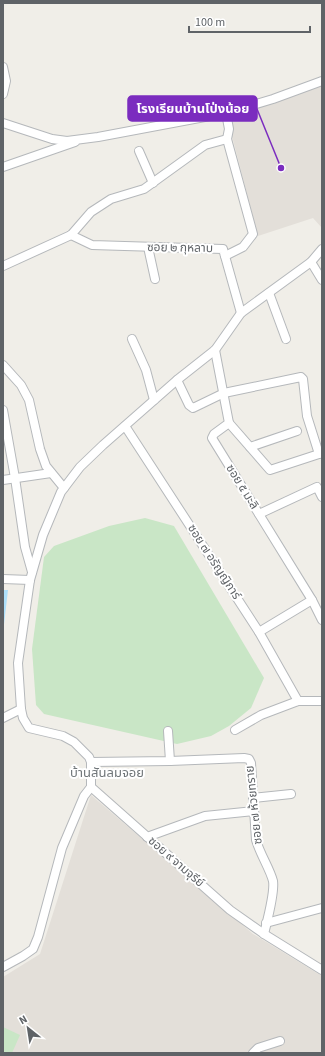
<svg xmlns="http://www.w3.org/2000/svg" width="325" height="1056" font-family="'Source Sans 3','Noto Sans Thai',sans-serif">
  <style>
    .education { fill: #e3dfd9 }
    .green { fill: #c9e6c6 }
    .water { fill: #ade0fb }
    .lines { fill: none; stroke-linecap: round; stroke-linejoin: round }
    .minor-casing { stroke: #b5b8bb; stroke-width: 10 }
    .minor { stroke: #fff; stroke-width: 8 }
    .labels { text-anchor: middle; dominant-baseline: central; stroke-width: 4; stroke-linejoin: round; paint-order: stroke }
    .street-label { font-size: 12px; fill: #5f6367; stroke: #fff }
    .neighbourhood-label { font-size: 13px; fill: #707679; stroke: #fff }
    .leader { fill: none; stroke: #7b2cbf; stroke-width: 1.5 }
    .callout-dot { fill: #7b2cbf; stroke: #fff; stroke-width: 1.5 }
    .callout { fill: #7b2cbf; stroke: #7b2cbf; stroke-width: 1.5 }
    .callout-label { font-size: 13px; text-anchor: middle; font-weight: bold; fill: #fff }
  </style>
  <rect width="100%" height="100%" fill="#f0eee8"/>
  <g class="education">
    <path d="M322 84V228L313 218 258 236 227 117Z"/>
    <path d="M91 795 253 934 322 976V1053H3V977L40 954Z"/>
  </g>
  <g class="green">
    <path d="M145 518 174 526 264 678 251 708 229 726 211 736 177 744 44 714 36 705 32 649 44 557 54 546 109 526Z"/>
    <path d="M3 1027 20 1035 12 1053H3Z"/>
  </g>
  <path class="water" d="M3 590H8L3 633Z"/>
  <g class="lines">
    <g class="minor-casing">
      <g id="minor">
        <path d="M3 67 6 81 3 94"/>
        <path d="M3 123 52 139 67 141 98 137 226 113 273 99 322 81"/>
        <path d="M139 151 153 183"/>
        <path d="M3 167 75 142"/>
        <path d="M71 235 92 245 223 249 241 313"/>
        <path d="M148 247 155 279"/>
        <path d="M225 256 243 247 253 234 227 139 229 129 226 113"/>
        <path d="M311 262 322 280"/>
        <path d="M3 266 71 235 91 212 111 199 144 189 205 145 227 139"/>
        <path d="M269 293 286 339"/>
        <path d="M132 339 146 370 154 400"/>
        <path d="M215 350 229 423 214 434 212 438 312 600 322 620"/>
        <path d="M3 365 21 385 29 400 40 449 46 466 64 488"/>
        <path d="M177 380 189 405 193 408 224 393 301 377 303 379 307 416 319 454"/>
        <path d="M3 410 15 478 25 547 32 572"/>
        <path d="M229 423 270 470 322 453"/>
        <path d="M125 426 259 632 298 701"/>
        <path d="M250 447 297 431"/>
        <path d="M3 480 51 473"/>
        <path d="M259 514 317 487 322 497"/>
        <path d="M3 579 30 580"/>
        <path d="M259 632 312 600"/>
        <path d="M3 718 21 709"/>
        <path d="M235 730 261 715 298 701H322"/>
        <path d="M168 731 170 761"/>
        <path d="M91 762 170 761 244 758 249 759 251 763 256 840C260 854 270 869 273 881 275 893 267 921 264 934"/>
        <path d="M91 787 230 910 264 934 322 970"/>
        <path d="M253 798 291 794"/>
        <path d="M147 837 205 816 254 811"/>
        <path d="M266 923 322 908"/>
        <path d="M3 967 23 956 33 949 38 937 62 848 84 796 91 787V762L89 757 74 742 63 736 29 728 23 718 21 709 18 663 30 580 43 535 61 492 80 467 103 445 177 380 215 350 241 313 311 262 322 249"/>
        <path d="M253 1053 258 1048 280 1041"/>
      </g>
    </g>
    <use href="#minor" class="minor"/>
  </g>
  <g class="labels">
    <g class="street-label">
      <text transform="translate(180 248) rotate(1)">ซอย ๒ กุหลาบ</text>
      <text transform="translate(242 487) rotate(58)">ซอย ๕ มะลิ</text>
      <text transform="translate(214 562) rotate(57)">ซอย ๗ อรัญญิการ์</text>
      <text transform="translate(254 805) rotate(-96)">ซอย ๗ ห้วยทราย</text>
      <text transform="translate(176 862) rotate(41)">ซอย ๙ จามจุรีย์</text>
    </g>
    <g class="neighbourhood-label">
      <text x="107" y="773">บ้านสันลมจอย</text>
    </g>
  </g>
  <path class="leader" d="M281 168L257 109"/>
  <circle class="callout-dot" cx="281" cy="168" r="4"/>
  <rect class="callout" x="128" y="96" width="129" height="25" rx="4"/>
  <g class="callout-label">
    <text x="193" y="113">โรงเรียนบ้านโป่งน้อย</text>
  </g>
  <rect width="325" height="1056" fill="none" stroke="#5f6367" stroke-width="8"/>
  <g transform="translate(28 1028) rotate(330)" stroke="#ffffff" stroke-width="3" paint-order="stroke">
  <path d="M0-3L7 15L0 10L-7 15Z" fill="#5f6367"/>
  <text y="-6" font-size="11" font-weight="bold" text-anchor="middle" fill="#5f6367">N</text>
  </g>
  <path d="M189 26v6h121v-6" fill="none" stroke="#5f6367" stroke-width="2"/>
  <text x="195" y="26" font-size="12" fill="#5f6367" stroke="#ffffff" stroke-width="3" paint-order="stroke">100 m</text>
</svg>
